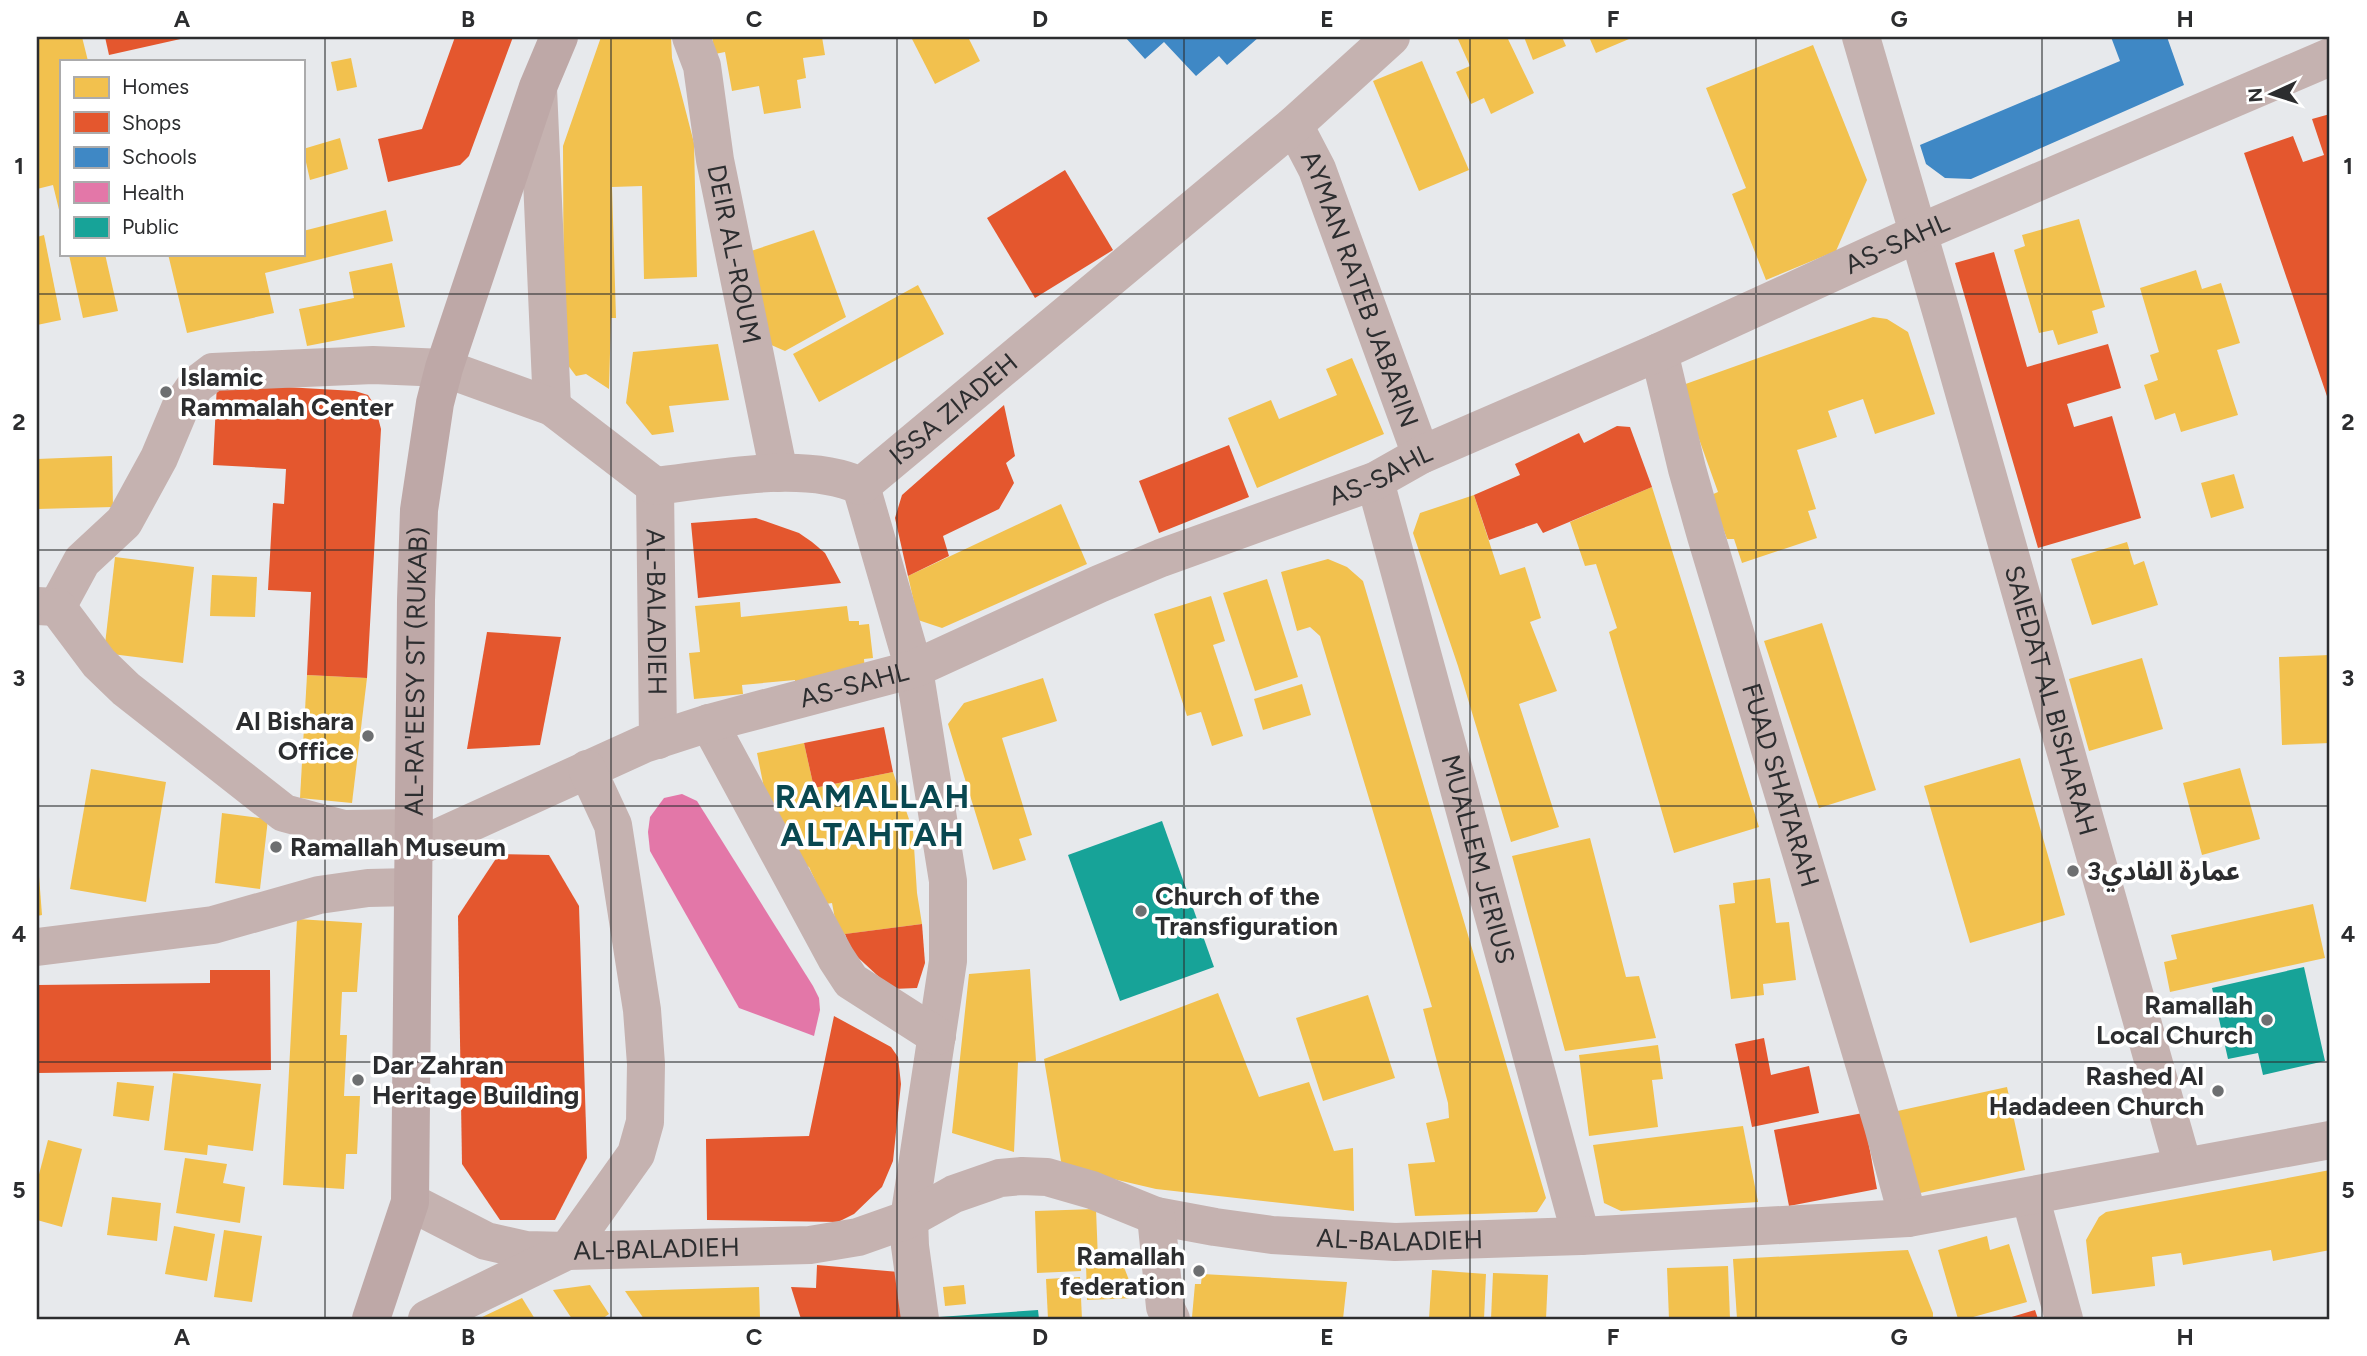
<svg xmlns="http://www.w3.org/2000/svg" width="2367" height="1356" font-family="Figtree,'Noto Sans Arabic',sans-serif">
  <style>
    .homes { fill: #f2c14e }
    .shops { fill: #e4572e }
    .schools { fill: #3f88c5 }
    .health { fill: #e377a8 }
    .public { fill: #17a398 }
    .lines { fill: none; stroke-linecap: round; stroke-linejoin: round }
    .minor { stroke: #c5b2b0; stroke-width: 38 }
    .major { stroke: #bea8a7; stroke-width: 38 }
    .grid { fill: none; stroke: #2c2d2f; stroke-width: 2; stroke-opacity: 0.55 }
    .poi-dot { fill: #6d6f71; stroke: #fff; stroke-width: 2.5 }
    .labels { text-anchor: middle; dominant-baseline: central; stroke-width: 7; stroke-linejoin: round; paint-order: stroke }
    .street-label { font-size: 26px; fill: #2c2d2f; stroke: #fff }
    .poi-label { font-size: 26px; font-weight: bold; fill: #2c2d2f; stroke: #fff; text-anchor: start }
    .district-label { font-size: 33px; font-weight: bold; letter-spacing: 2px; fill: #094850; stroke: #fff }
    .neatline { fill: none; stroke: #2c2d2f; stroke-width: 2.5 }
    .grid-label { font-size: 23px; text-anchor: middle; font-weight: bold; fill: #2c2d2f }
  </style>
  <rect width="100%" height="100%" fill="#e7e9ec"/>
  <g class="homes">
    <path d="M37 37H82L88 61H61V218L53 185 37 189Z"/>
    <path d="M601 37H671L672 58 694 143 697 277 644 279 642 186 612 187 616 318H611L609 389 586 374 576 376 564 360 563 146Z"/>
    <path d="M712 37H822L825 55 803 58 806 78 797 80 801 108 764 114 759 86 732 91 725 52 715 54Z"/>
    <path d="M915 37H968L980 61 935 84 912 39Z"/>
    <path d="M1457 37H1507L1534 93 1491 114 1484 98 1471 104 1456 72 1470 66Z"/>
    <path d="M1524 37H1562L1566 46 1533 60Z"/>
    <path d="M1589 37H1628L1629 39 1596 53Z"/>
    <path d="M1813 45 1867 180 1836 251 1766 280 1732 194 1746 188 1706 88Z"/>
    <path d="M351 58 357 87 337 91 331 62Z"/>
    <path d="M1422 61 1469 170 1419 191 1373 81Z"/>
    <path d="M340 138 348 169 310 180 303 149Z"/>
    <path d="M386 210 393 241 265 273 274 313 187 333 168 254H303V231Z"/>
    <path d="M2079 219 2105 307 2092 311 2098 333 2058 345 2053 330 2039 333 2014 250 2025 246 2022 235Z"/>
    <path d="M814 230 846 317 785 351 769 344 751 251Z"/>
    <path d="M44 235 61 320 37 325V237Z"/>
    <path d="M76 254H105L118 311 83 318 69 255Z"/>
    <path d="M392 263 405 327 307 346 299 309 354 298 349 272Z"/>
    <path d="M2196 270 2202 289 2221 283 2240 343 2217 350 2238 415 2181 432 2175 413 2155 420 2144 385 2158 380 2150 355 2159 352 2140 288Z"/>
    <path d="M918 285 944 334 819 402 793 354Z"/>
    <path d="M1873 317 1887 319 1908 332 1935 414 1875 434 1863 399 1828 411 1837 437 1797 450 1816 509 1808 511 1817 538 1742 563 1734 539H1727L1711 495 1718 492 1680 386Z"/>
    <path d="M718 344 729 400 669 406 674 432 652 435 626 403 633 352Z"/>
    <path d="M1352 358 1384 434 1257 488 1228 418 1271 400 1279 419 1337 395 1326 369Z"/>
    <path d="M112 456 113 507 37 509V459Z"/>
    <path d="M2234 474 2244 508 2211 518 2201 483Z"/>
    <path d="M1652 487 1759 827 1674 853 1609 632 1617 628 1596 564 1585 566 1570 522Z"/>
    <path d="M1474 495 1500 575 1525 567 1541 618 1530 622 1557 691 1519 704 1559 827 1511 842 1458 666 1413 533 1420 513Z"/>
    <path d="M1061 504 1087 564 942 628 918 620 908 576Z"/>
    <path d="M2127 542 2134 565 2144 561 2158 605 2092 625 2071 559Z"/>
    <path d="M115 557 194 567 183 663 104 653Z"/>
    <path d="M1328 559 1347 567 1363 581 1546 1198 1537 1212 1415 1216 1408 1164 1435 1162 1426 1123 1449 1118 1448 1103 1423 1009 1432 1007 1320 636 1310 627 1297 631 1281 572Z"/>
    <path d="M212 575 257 577 255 617 210 616Z"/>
    <path d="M1267 579 1298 677 1255 691 1223 593Z"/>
    <path d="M1211 596 1225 641 1213 645 1243 736 1212 746 1201 712 1187 716 1154 614Z"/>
    <path d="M740 602 741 617 847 606 849 621H859V625L869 624 873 658 864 659 865 671 795 686V680L742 685 743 694 694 699 689 653 700 652 695 606Z"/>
    <path d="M1822 623 1876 790 1819 808 1764 641Z"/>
    <path d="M2330 655V743L2282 745 2279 657Z"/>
    <path d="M2142 658 2163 729 2089 751 2069 679Z"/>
    <path d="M307 675 367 678 352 803 300 798Z"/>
    <path d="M1043 678 1057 721 1002 738 1032 835 1019 839 1026 860 993 870 948 724 964 703Z"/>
    <path d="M1302 684 1311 715 1263 730 1254 699Z"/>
    <path d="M804 743 814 788 893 772 913 831 917 893 922 924 838 935 832 903 826 904 809 867 798 863 766 798 757 753Z"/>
    <path d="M2020 758 2065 915 1970 943 1924 786Z"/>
    <path d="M2240 768 2260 839 2202 855 2183 783Z"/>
    <path d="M91 769 166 782 146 902 70 889Z"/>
    <path d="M222 813 268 819 260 889 215 883Z"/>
    <path d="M1590 838 1626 977 1639 976 1656 1038 1565 1051 1512 856Z"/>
    <path d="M37 876H39L42 915 37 916Z"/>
    <path d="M1770 878 1776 923 1789 922 1796 980 1763 984 1764 995 1731 999 1719 905 1735 903 1733 883Z"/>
    <path d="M2313 904 2325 958 2170 992 2164 962 2177 959 2171 935Z"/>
    <path d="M297 919 362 923 357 992H342L340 1035H347L344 1096H360L357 1154H346L344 1189 283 1185Z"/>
    <path d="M1030 969 1036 1061 1018 1062 1014 1152 952 1133 969 974Z"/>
    <path d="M1218 993 1259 1097 1309 1082 1334 1151 1353 1148 1354 1211 1156 1189 1062 1167 1044 1059Z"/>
    <path d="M1368 995 1395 1078 1323 1101 1296 1018Z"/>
    <path d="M1658 1045 1663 1079 1652 1080 1658 1127 1589 1136 1579 1055Z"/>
    <path d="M173 1073 261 1084 253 1151 208 1145 207 1155 164 1150Z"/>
    <path d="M117 1082 154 1086 149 1121 113 1116Z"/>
    <path d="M2007 1087 2025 1170 1911 1195 1893 1112Z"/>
    <path d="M1743 1126 1758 1202 1621 1211 1604 1203 1593 1145Z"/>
    <path d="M48 1140 82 1149 62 1227 37 1220V1182Z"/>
    <path d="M185 1158 227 1164 223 1183 245 1187 240 1223 176 1213Z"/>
    <path d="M2330 1170V1250L2273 1261 2271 1250 2183 1265 2181 1253 2152 1257 2155 1286 2092 1294 2086 1240 2099 1217 2106 1212Z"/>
    <path d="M112 1197 161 1203 157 1241 107 1235Z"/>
    <path d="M1096 1209 1098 1260H1081V1271L1037 1273 1035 1211Z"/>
    <path d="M174 1226 215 1234 207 1281 165 1274Z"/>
    <path d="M224 1230 262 1236 252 1302 214 1297Z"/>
    <path d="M1987 1236 1990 1250 2009 1244 2027 1302 1966 1319H1958L1938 1250Z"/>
    <path d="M1908 1250 1933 1313V1319H1737L1733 1259Z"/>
    <path d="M1122 1262 1136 1298 1087 1300 1086 1263Z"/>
    <path d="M1728 1266 1730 1319H1669L1667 1268Z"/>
    <path d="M1432 1270 1486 1274 1484 1319H1429Z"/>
    <path d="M1493 1273 1548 1275 1546 1319H1491Z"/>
    <path d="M1202 1274 1347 1282 1343 1319H1198L1192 1317 1195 1284H1201Z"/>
    <path d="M1080 1277 1082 1319H1048L1046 1279Z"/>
    <path d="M590 1285 609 1314 602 1319H572L553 1290Z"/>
    <path d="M964 1285 966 1304 945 1306 943 1287Z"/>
    <path d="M759 1287 760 1319H644L625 1291Z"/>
    <path d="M522 1298 535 1319H478Z"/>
  </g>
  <g class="shops">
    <path d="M105 37H185V38L109 55Z"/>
    <path d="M455 37H513L469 156 460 165 388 182 378 139 422 129Z"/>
    <path d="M2330 114V405L2244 153 2293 136 2303 162 2324 155 2312 119Z"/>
    <path d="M1065 170 1113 250 1035 298 987 218Z"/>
    <path d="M1994 252 2027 367 2108 344 2121 388 2067 404 2074 427 2112 416 2141 518 2038 548 1955 263Z"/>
    <path d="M217 383 355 391 368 395 375 406 381 429 367 678 307 675 311 592 268 590 273 503 284 504 286 469 213 465Z"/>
    <path d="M1004 405 1015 456 1006 463 1014 483 999 509 943 536 949 556 908 576 895 518 902 495Z"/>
    <path d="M1617 426 1630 427 1652 487 1543 533 1537 523 1489 540 1474 495 1520 475 1515 464 1579 433 1584 443Z"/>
    <path d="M1229 445 1249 497 1159 533 1139 481Z"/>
    <path d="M756 518 799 533 812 542 825 553 841 583 698 598 691 523Z"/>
    <path d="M487 632 561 637 540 745 467 749Z"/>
    <path d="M884 727 893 772 814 788 804 743Z"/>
    <path d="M499 854 549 855 579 906 587 1158 555 1220H500L462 1164 458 916Z"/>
    <path d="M922 924 925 963 917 988 892 989 851 951 845 934Z"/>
    <path d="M210 970H270L271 1070 37 1073V985L210 983Z"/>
    <path d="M834 1016 891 1047 898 1057 901 1084 893 1161 882 1187 854 1214 838 1222 707 1220 706 1139 809 1136Z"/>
    <path d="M1764 1038 1771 1075 1809 1066 1819 1113 1752 1127 1735 1044Z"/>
    <path d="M1863 1113 1877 1189 1789 1206 1774 1130Z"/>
    <path d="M817 1265 899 1272 904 1319H801L791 1287 816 1288Z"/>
    <path d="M2035 1310 2038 1319H2005Z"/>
  </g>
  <g class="schools">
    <path d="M1125 37H1259L1227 65 1219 56 1196 76 1164 42 1145 59Z"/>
    <path d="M2111 37H2167L2184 85 1971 179 1945 178 1926 164 1920 145 2120 61Z"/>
  </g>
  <path class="health" d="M682 794 697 801 813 986 819 998 820 1010 814 1036 739 1008 650 851 648 832 650 817 664 798Z"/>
  <g class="public">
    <path d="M1162 821 1214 967 1120 1001 1068 855Z"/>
    <path d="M2304 967 2325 1061 2263 1075 2258 1053 2228 1059 2212 988Z"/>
    <path d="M1038 1310 1039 1319H939V1317Z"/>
  </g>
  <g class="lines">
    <g class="minor">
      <path id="s1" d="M691 37 702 66 715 160 779 473"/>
      <path id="s2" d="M1861 37 1943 318 2183 1166"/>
      <path d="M538 88 552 407"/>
      <path id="s3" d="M1294 125 1317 169 1421 455"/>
      <path id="s4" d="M1659 352 1687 469 1706 536 1883 1126 1908 1218"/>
      <path id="s5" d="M1375 481 1581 1236"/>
      <path id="s6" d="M655 486 658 740"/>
      <path d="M861 486 914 669 948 881V961L909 1219 910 1246 920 1319"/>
      <path id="s7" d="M37 606 57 607 82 561 124 522 159 458 180 408 196 385 213 372 373 365 444 368 552 407 655 486C716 479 805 460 861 486L1294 125 1391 37"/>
      <path d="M57 607 99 663 126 689 284 813 344 829 413 828"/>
      <path d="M709 723 836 958 851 981 937 1036"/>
      <path id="s8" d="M413 849 644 744 709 723 914 669 1099 584 1161 558 1375 481 1421 455 1659 352 1919 233 2330 57"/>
      <path d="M37 947 213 925 319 895 368 888 412 887"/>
      <path d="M2030 1196 2064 1319"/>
      <path id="s9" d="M410 1202 486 1241 526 1250 567 1251 810 1245 858 1237 909 1219 954 1194 1000 1178 1022 1176 1047 1177 1092 1190 1156 1216 1215 1227 1272 1235 1395 1242 1581 1236 1908 1218 2330 1140"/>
      <path d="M1156 1216 1165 1307 1171 1319"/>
      <path d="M427 1319 567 1251 636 1154 645 1122 646 1064 642 1010 613 825 587 769"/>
    </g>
    <path class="major" id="s10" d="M371 1319 410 1202 416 600 419 510 435 403 444 368 538 87 559 37"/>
  </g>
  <path class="grid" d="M325 37V1319M611 37V1319M897 37V1319M1184 37V1319M1470 37V1319M1756 37V1319M2042 37V1319M37 294H2330M37 550H2330M37 806H2330M37 1062H2330"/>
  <g class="poi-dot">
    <circle cx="166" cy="392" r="7"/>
    <circle cx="368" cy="736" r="7"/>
    <circle cx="276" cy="847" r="7"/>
    <circle cx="2073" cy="871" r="7"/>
    <circle cx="1141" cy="911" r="7"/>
    <circle cx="2267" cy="1020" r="7"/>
    <circle cx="358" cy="1080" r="7"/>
    <circle cx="2218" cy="1091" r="7"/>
    <circle cx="1199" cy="1271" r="7"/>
  </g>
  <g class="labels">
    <g class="street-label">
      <text stroke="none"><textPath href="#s8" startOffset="1606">AS-SAHL</textPath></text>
      <text stroke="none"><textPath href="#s1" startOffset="222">DEIR AL-ROUM</textPath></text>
      <text stroke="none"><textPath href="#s3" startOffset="177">AYMAN RATEB JABARIN</textPath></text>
      <text stroke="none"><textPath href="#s7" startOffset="1111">ISSA ZIADEH</textPath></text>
      <text stroke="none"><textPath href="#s8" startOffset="1040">AS-SAHL</textPath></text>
      <text stroke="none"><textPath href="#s6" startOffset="126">AL-BALADIEH</textPath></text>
      <text stroke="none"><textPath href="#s10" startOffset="654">AL-RA'EESY ST (RUKAB)</textPath></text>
      <text stroke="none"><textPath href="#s8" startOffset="472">AS-SAHL</textPath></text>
      <text stroke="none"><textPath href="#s2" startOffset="690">SAIEDAT AL BISHARAH</textPath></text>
      <text stroke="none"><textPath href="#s4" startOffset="450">FUAD SHATARAH</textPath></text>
      <text stroke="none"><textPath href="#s5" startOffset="392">MUALLEM JERIUS</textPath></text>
      <text stroke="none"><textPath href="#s9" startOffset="1022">AL-BALADIEH</textPath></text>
      <text stroke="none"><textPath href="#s9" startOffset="257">AL-BALADIEH</textPath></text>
    </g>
    <g class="poi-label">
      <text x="180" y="377">Islamic<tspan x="180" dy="30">Rammalah Center</tspan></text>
      <text x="354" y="721" text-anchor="end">Al Bishara<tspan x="354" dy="30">Office</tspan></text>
      <text x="290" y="847">Ramallah Museum</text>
      <text x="2087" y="871">عمارة الفادي3</text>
      <text x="1155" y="896">Church of the<tspan x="1155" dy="30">Transfiguration</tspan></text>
      <text x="2253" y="1005" text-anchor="end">Ramallah<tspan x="2253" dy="30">Local Church</tspan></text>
      <text x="372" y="1065">Dar Zahran<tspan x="372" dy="30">Heritage Building</tspan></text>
      <text x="2204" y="1076" text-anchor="end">Rashed Al<tspan x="2204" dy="30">Hadadeen Church</tspan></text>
      <text x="1185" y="1256" text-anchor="end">Ramallah<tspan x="1185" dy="30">federation</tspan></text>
    </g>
    <g class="district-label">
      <text x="873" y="796">RAMALLAH<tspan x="873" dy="38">ALTAHTAH</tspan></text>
    </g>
  </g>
  <rect width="2367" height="1356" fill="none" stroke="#ffffff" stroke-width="77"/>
  <rect x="60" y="60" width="245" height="196" fill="#ffffff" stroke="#ababac" stroke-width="2"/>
  <rect x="74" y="77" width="35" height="21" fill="#f2c14e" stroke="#ababac" stroke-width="2"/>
  <text x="122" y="94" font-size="21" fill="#2c2d2f">Homes</text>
  <rect x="74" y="112" width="35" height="21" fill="#e4572e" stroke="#ababac" stroke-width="2"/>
  <text x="122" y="130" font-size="21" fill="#2c2d2f">Shops</text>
  <rect x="74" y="147" width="35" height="21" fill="#3f88c5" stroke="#ababac" stroke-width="2"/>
  <text x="122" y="164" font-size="21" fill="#2c2d2f">Schools</text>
  <rect x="74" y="182" width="35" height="21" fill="#e377a8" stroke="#ababac" stroke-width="2"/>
  <text x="122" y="200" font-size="21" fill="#2c2d2f">Health</text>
  <rect x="74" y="217" width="35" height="21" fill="#17a398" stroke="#ababac" stroke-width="2"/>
  <text x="122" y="234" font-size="21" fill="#2c2d2f">Public</text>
  <g transform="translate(2272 94) rotate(266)" stroke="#ffffff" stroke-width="5" paint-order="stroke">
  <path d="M0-5L12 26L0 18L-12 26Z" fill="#2c2d2f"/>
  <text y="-10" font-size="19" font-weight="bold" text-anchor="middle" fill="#2c2d2f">N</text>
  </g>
  <rect x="38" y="38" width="2290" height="1280" class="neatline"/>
  <g class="grid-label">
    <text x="182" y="27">A</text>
    <text x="468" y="27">B</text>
    <text x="754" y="27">C</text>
    <text x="1040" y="27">D</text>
    <text x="1327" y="27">E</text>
    <text x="1613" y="27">F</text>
    <text x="1899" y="27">G</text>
    <text x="2185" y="27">H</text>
    <text x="19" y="174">1</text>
    <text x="2348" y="174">1</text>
    <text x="19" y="430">2</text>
    <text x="2348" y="430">2</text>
    <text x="19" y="686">3</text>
    <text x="2348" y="686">3</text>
    <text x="19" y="942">4</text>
    <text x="2348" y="942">4</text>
    <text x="19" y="1198">5</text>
    <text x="2348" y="1198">5</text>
    <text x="182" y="1345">A</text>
    <text x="468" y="1345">B</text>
    <text x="754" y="1345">C</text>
    <text x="1040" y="1345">D</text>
    <text x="1327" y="1345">E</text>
    <text x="1613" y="1345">F</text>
    <text x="1899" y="1345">G</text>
    <text x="2185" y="1345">H</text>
  </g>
</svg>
